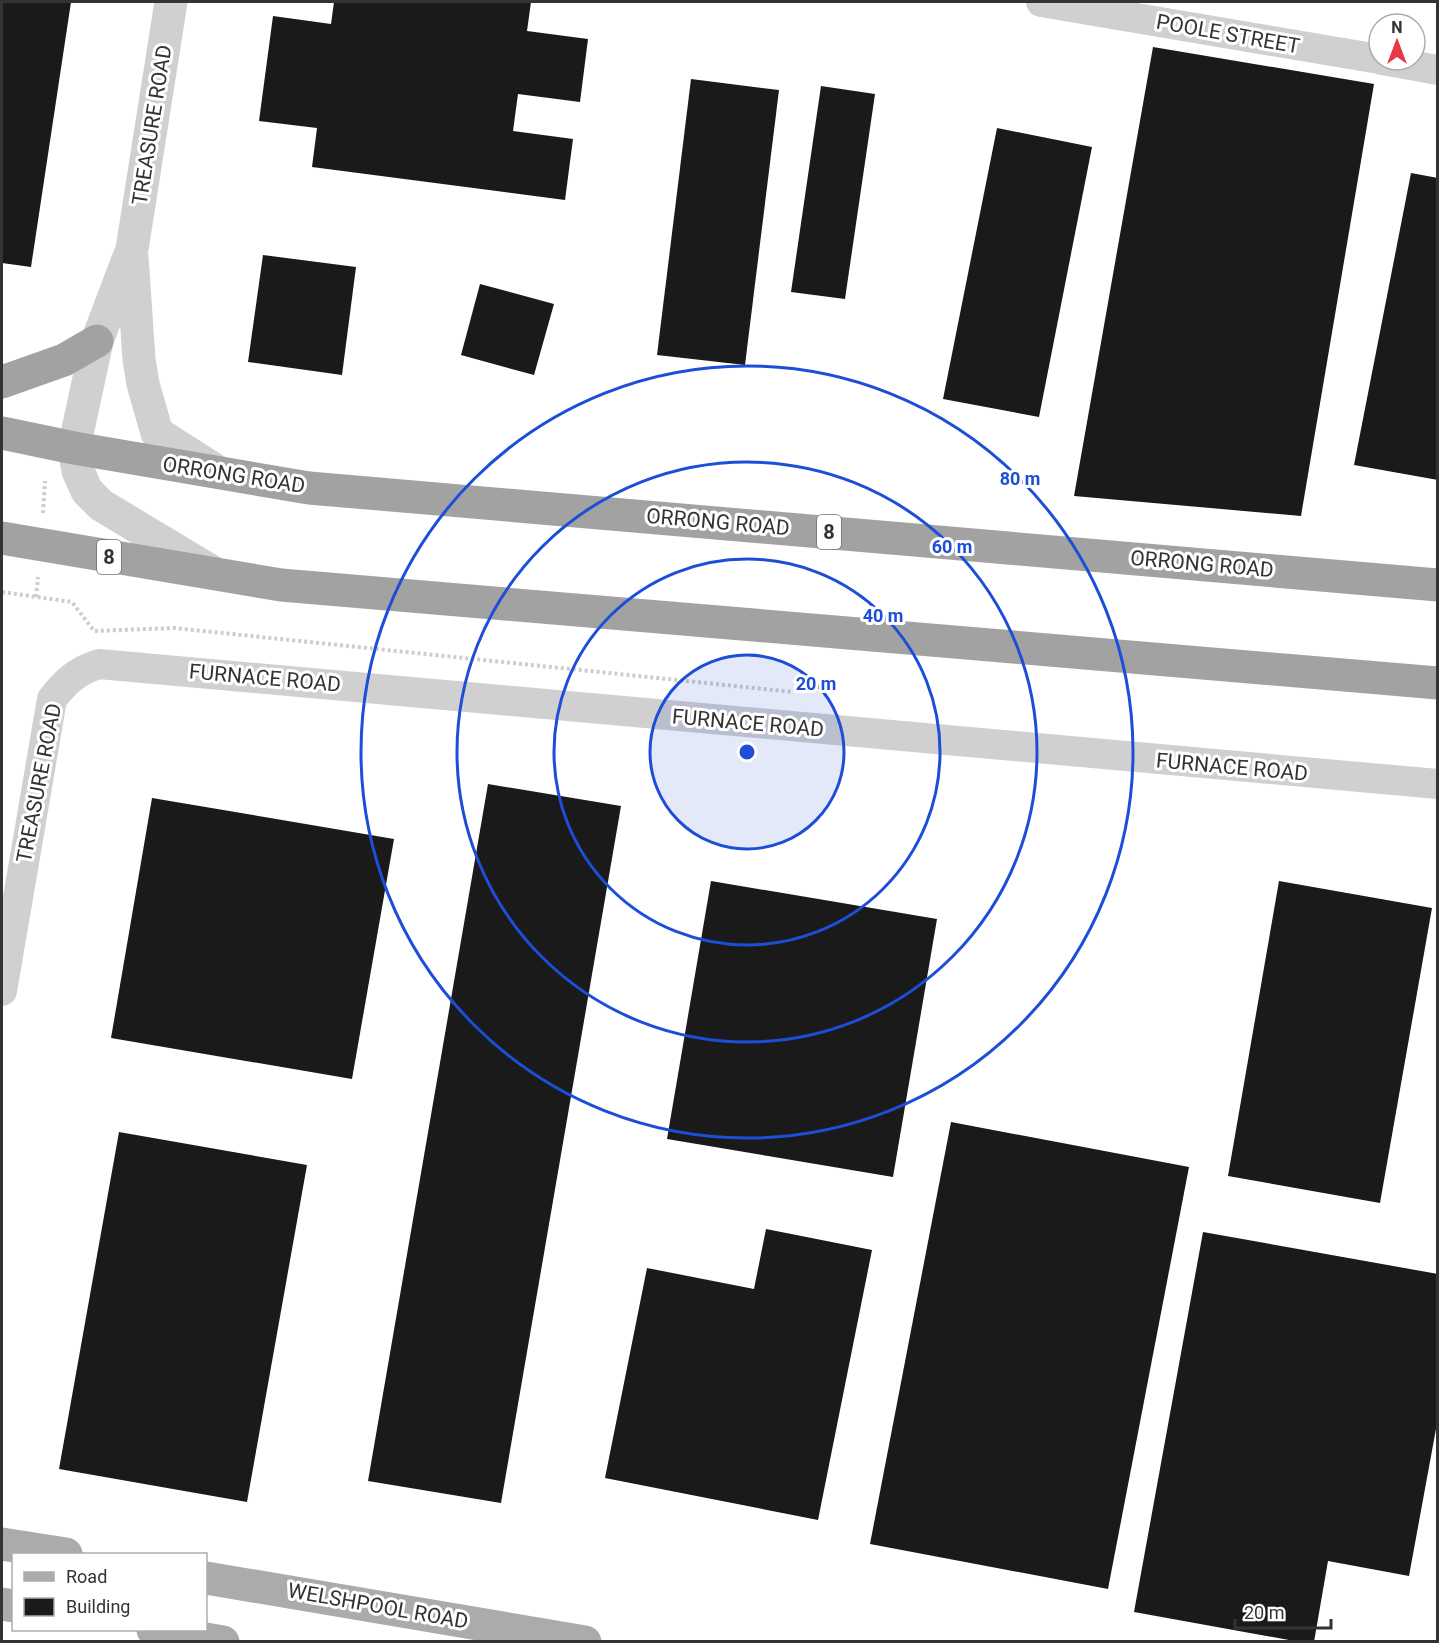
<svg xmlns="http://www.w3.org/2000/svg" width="1439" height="1643" font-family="Roboto,sans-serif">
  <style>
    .building { fill: #1a1a1a }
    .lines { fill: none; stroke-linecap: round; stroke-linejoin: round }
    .path { stroke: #cdcdcd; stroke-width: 4; stroke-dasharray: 3 3; stroke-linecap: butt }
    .minor { stroke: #d0d0d0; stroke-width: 30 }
    .tertiary { stroke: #d0d0d0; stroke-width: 33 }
    .primary { stroke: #ababab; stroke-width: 33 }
    .trunk { stroke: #a2a2a2; stroke-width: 33 }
    .ring { fill: none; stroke: #1d4ed8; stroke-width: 3 }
    .labels { text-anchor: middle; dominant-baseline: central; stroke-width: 6; stroke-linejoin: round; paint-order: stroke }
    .shield { fill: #fff; stroke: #707070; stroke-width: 1.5 }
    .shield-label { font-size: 20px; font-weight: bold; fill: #333 }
    .street-label { font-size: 21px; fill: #333; stroke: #fff }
    .centre { fill: #1d4ed8; stroke: #fff; stroke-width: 3 }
    .ring-label { font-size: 18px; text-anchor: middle; font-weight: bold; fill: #1d4ed8; stroke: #fff; stroke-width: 6; stroke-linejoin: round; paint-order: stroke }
  </style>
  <rect width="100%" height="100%" fill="#fff"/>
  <g class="building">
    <path d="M2 2H71L31 267 2 263Z"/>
    <path d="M334 2H531L527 31 588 39 580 102 518 94 513 131 573 139 565 200 312 167 317 128 259 121 273 16 331 24Z"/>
    <path d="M1153 47 1374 84 1301 516 1074 496Z"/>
    <path d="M691 79 779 90 745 365 657 355Z"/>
    <path d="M821 86 875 94 845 299 791 292Z"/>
    <path d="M997 128 1092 147 1039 417 943 399Z"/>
    <path d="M1411 173 1438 178V480L1354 465Z"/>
    <path d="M263 255 356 267 342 375 248 362Z"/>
    <path d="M480 284 554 304 534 375 461 355Z"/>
    <path d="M488 784 621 806 501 1503 368 1481Z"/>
    <path d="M152 798 394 839 352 1079 111 1038Z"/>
    <path d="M711 881 937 919 893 1177 667 1139Z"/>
    <path d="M1279 881 1432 908 1380 1203 1228 1176Z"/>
    <path d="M951 1122 1189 1167 1108 1589 870 1544Z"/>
    <path d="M119 1132 307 1165 247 1502 59 1469Z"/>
    <path d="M766 1229 872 1250 818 1520 605 1478 647 1268 754 1289Z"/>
    <path d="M1203 1232 1438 1274V1418L1409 1576 1328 1561 1314 1642H1300L1134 1612Z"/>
  </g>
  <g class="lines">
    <g class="path">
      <path d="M43 513 45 481"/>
      <path d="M2 592 72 602 94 631 174 628 793 692"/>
      <path d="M36 597 38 577"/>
    </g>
    <g class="minor">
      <path d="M1041 2 1379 59"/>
      <path d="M1382 60 1438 70"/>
      <path d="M2 991 52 699C66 681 77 671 99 664L1438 784"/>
    </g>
    <g class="tertiary">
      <path d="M171 2 132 249 97 341 74 448 78 471 87 491 101 505 214 573"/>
      <path d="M132 257 139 359 143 384 157 433 218 472"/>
    </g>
    <g class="primary">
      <path d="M2 1544 66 1554"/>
      <path d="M206 1578 585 1642"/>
      <path d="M2 1604 14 1606"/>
      <path d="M153 1630 223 1642"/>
    </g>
    <g class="trunk">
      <path d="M2 382 64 360 97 341"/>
      <path d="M2 433 74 448 309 488 1438 585"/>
      <path d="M2 538 281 585 1438 683"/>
    </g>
  </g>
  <circle cx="747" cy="752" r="97" fill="#1d4ed8" fill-opacity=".12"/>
  <g class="ring">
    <circle cx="747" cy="752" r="97"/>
    <circle cx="747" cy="752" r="193"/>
    <circle cx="747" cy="752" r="290"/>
    <circle cx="747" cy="752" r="386"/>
  </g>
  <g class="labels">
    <g class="shield">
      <rect x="817" y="515" width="24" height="34" rx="4.5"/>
      <rect x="97" y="540" width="24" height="34" rx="4.5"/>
    </g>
    <g class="shield-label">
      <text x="829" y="532">8</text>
      <text x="109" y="557">8</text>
    </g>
    <g class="street-label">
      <text transform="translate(1228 34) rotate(10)">POOLE STREET</text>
      <text transform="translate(152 125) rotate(-81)">TREASURE ROAD</text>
      <text transform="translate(234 475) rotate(9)">ORRONG ROAD</text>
      <text transform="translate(718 522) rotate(5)">ORRONG ROAD</text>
      <text transform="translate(1202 564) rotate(5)">ORRONG ROAD</text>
      <text transform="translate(265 678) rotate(5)">FURNACE ROAD</text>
      <text transform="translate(748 723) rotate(5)">FURNACE ROAD</text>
      <text transform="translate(1232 767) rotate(5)">FURNACE ROAD</text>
      <text transform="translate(39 783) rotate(-79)">TREASURE ROAD</text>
      <text transform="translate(378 1606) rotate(10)">WELSHPOOL ROAD</text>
    </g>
  </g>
  <circle cx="747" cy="752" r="9" class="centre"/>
  <g class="ring-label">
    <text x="1020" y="485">80 m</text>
    <text x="952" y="553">60 m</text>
    <text x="883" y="622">40 m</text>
    <text x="816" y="690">20 m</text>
  </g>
  <rect width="1439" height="1643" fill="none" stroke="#333333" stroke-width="6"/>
  <rect x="12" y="1553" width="195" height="78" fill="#ffffff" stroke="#adadad" stroke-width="1.5"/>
  <rect x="24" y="1572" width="30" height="9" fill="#ababab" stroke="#adadad" stroke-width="1.5"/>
  <text x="66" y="1583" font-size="18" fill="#333333">Road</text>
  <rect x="24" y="1598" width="30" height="18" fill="#1a1a1a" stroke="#adadad" stroke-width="1.5"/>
  <text x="66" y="1613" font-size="18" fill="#333333">Building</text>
  <g transform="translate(1397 42)"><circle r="28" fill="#ffffff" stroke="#adadad" stroke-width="1.5"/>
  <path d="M0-4.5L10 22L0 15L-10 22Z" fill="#e63946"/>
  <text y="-9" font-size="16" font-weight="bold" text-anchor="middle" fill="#333333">N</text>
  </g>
  <path d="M1235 1619v9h96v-9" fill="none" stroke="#333333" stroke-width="3"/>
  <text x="1244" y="1619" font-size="18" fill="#333333" stroke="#ffffff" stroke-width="4.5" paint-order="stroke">20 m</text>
</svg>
